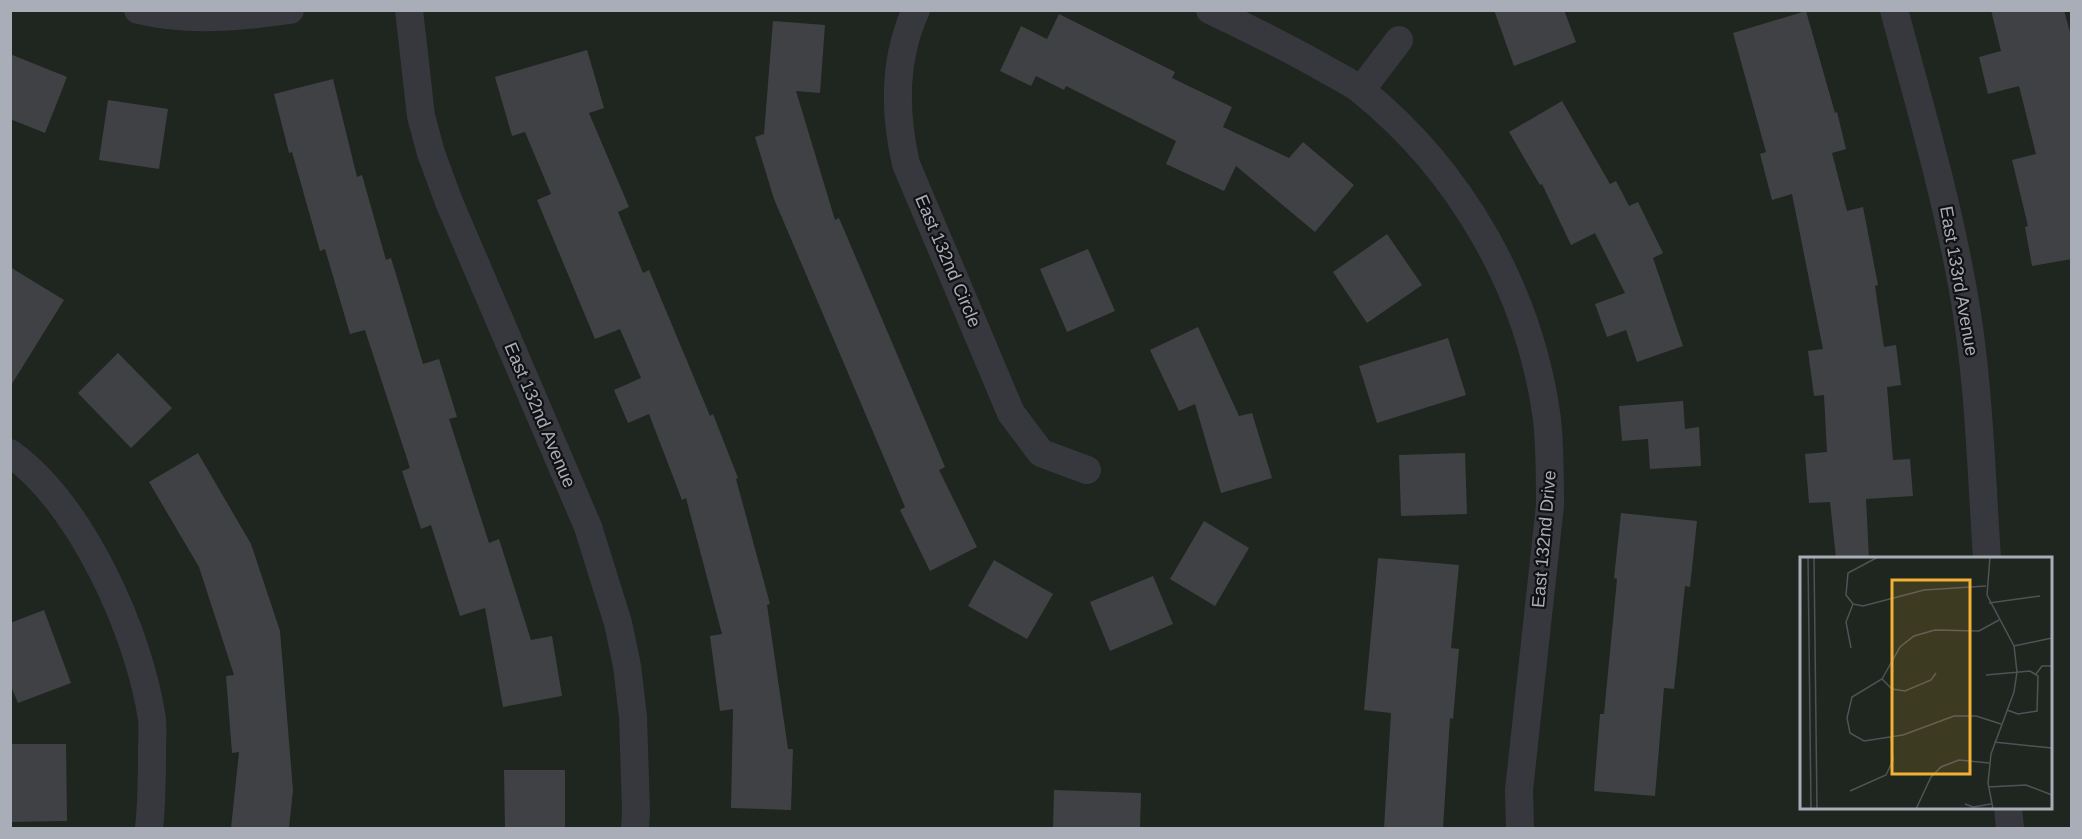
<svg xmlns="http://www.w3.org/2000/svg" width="2082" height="839" font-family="Arial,sans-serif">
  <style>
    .green { fill: #1e261f; fill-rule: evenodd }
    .building { fill: #404145 }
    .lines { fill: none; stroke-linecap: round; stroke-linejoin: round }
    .minor { stroke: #37383d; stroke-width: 28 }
    .labels { text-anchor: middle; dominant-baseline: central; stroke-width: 4.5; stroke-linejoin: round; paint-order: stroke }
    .street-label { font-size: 18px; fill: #a8adb8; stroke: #111113 }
    .inset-road { fill: none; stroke: #505258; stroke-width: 1.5 }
    .view { fill: #f2b134; fill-opacity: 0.15; stroke: #f2b134; stroke-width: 3 }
    .inset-edge { fill: none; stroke: #a8adb8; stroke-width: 3 }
  </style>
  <rect width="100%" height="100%" fill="#161618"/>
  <path class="green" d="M10 11H2071V828H11ZM1802 558H2050V808H1802Z"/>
  <g class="building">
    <path d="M1494 10H1564L1576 42 1514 66Z"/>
    <path d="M1991 10H2064L2072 40V259L2032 266 2025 227 2028 226 2012 160 2036 154 2019 86 1988 94 1979 57 2001 51Z"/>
    <path d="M1806 11 1835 113 1837 112 1846 149 1832 153 1847 211 1863 207 1878 285 1875 286 1884 347 1896 345 1901 385 1887 387 1893 460 1910 459 1913 496 1866 499 1869 558H1836L1830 502 1809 503 1805 454 1827 452 1824 395 1814 396 1808 351 1823 349 1792 194 1772 200 1760 154 1766 152 1733 33Z"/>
    <path d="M1059 14 1175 72 1172 78 1232 107 1223 127 1289 158 1303 142 1354 185 1315 232 1236 166 1224 191 1166 164 1176 141 1066 86 1064 90 1036 76 1031 86 1000 71 1021 26 1047 39Z"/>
    <path d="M773 21 825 25 820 93 796 91 835 220 839 218 945 467 939 470 977 547 930 571 900 510 905 507 774 199 755 137 764 134Z"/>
    <path d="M587 50 604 108 589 113 629 207 618 212 643 273 649 270 710 416 713 414 738 478 736 479 770 604 767 605 788 749H793L791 810 731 808 733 709 720 711 710 636 722 634 686 498 682 500 649 414 628 423 614 390 641 378 620 329 595 339 537 200 551 194 525 132 512 136 495 77Z"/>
    <path d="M10 54 67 77 45 133 10 119Z"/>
    <path d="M333 79 357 177 362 175 386 260 391 258 423 364 439 359 457 417 449 419 489 543 499 539 531 640 552 636 562 696 503 707 485 608 460 616 431 525 421 529 402 471 410 468 365 330 350 334 325 249 320 251 292 152 289 153 274 94Z"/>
    <path d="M108 100 168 109 159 169 99 160Z"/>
    <path d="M1562 101 1610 184 1616 181 1629 206 1638 202 1663 253 1653 258 1683 346 1637 362 1626 330 1607 337 1595 304 1625 293 1595 233 1571 245 1542 184 1540 185 1509 132Z"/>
    <path d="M1387 234 1422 285 1367 323 1333 272Z"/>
    <path d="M1088 249 1115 311 1067 332 1040 269Z"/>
    <path d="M10 267 64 300 10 387Z"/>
    <path d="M1198 327 1239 416 1252 413 1272 478 1221 493 1195 404 1179 411 1150 350Z"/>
    <path d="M1448 338 1466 395 1377 423 1359 366Z"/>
    <path d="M118 353 172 408 131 448 78 393Z"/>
    <path d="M1683 401 1685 429 1699 427 1701 466 1650 469 1648 439 1622 441 1619 406Z"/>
    <path d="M198 453 251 544 280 631 293 790 289 828H231L239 752 232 753 226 676 234 675 199 567 149 482Z"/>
    <path d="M1465 453 1467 514 1401 516 1399 455Z"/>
    <path d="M1621 513 1697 521 1690 587 1685 586 1674 689 1664 688 1655 796 1594 791 1600 714H1604L1617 579 1614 578Z"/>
    <path d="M1204 521 1249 548 1215 606 1170 579Z"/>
    <path d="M1378 558 1459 565 1451 648 1459 649 1453 719 1450 718 1443 828H1384L1391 713 1364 710Z"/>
    <path d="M994 560 1053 594 1027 639 968 606Z"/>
    <path d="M1153 576 1173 624 1110 651 1090 602Z"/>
    <path d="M44 610 71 683 18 703 10 684V623Z"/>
    <path d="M10 744H66L67 821 10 822Z"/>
    <path d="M504 770H565V828H505Z"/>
    <path d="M1054 790 1141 793 1140 828H1053Z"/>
  </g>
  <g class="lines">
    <g class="minor">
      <path d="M138 10C188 22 239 17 290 10"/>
      <path d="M409 10 421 116 431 153 449 202 588 527 618 623 627 666 633 717 636 811 635 828"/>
      <path d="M916 10C893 60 894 112 906 164L1011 413 1041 453 1087 470"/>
      <path d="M1210 10C1250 29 1289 48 1327 70 1339 77 1352 83 1362 91 1462 172 1530 292 1547 419 1550 448 1550 477 1550 505L1519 790 1520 828"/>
      <path d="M1894 10C1919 103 1946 195 1963 290 1979 378 1981 469 1987 558"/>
      <path d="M1361 90 1399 40"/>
      <path d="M10 453C82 505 139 632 152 719 153 729 152 740 152 751 152 777 152 802 149 828"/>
      <path d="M2008 808 2010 828"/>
    </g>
  </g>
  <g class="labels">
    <g class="street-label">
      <text transform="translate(948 261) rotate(67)">East 132nd Circle</text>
      <text transform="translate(1959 281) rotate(80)">East 133rd Avenue</text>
      <text transform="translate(540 415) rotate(67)">East 132nd Avenue</text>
      <text transform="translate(1544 539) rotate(-85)">East 132nd Drive</text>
    </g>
  </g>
  <g transform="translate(1800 557)">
    <rect width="252" height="252" fill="#161618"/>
    <path d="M0 0H252V252H0Z" fill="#1e261f"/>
    <path class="inset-road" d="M8 0 11 252M14 0 17 252M190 0 187 38 214 89 217 115 214 135 191 197 188 226 193 252M189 46 240 39M53 47 63 49 124 33 186 29M53 47 46 38 48 16 78 0M199 63 179 74 135 73 114 79 100 90 82 122 52 140 47 161 50 176 64 184 103 178 154 159H176L201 167M214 89 252 81M51 91 46 65 53 47M236 117 242 109H252M186 118 230 114 238 119 237 154 218 157 207 153M82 122 92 132 105 134 131 123 136 116M194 185 252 191M188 230 226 228 252 238M50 234 86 218 93 203 91 180M165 247 173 250 191 247M116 252 131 220 141 210 159 203 189 206"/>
    <path class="view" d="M92 23H170V217H92Z"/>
    <rect width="252" height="252" class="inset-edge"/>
  </g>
  <rect width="2082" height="839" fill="none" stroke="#a8adb8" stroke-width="24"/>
</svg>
